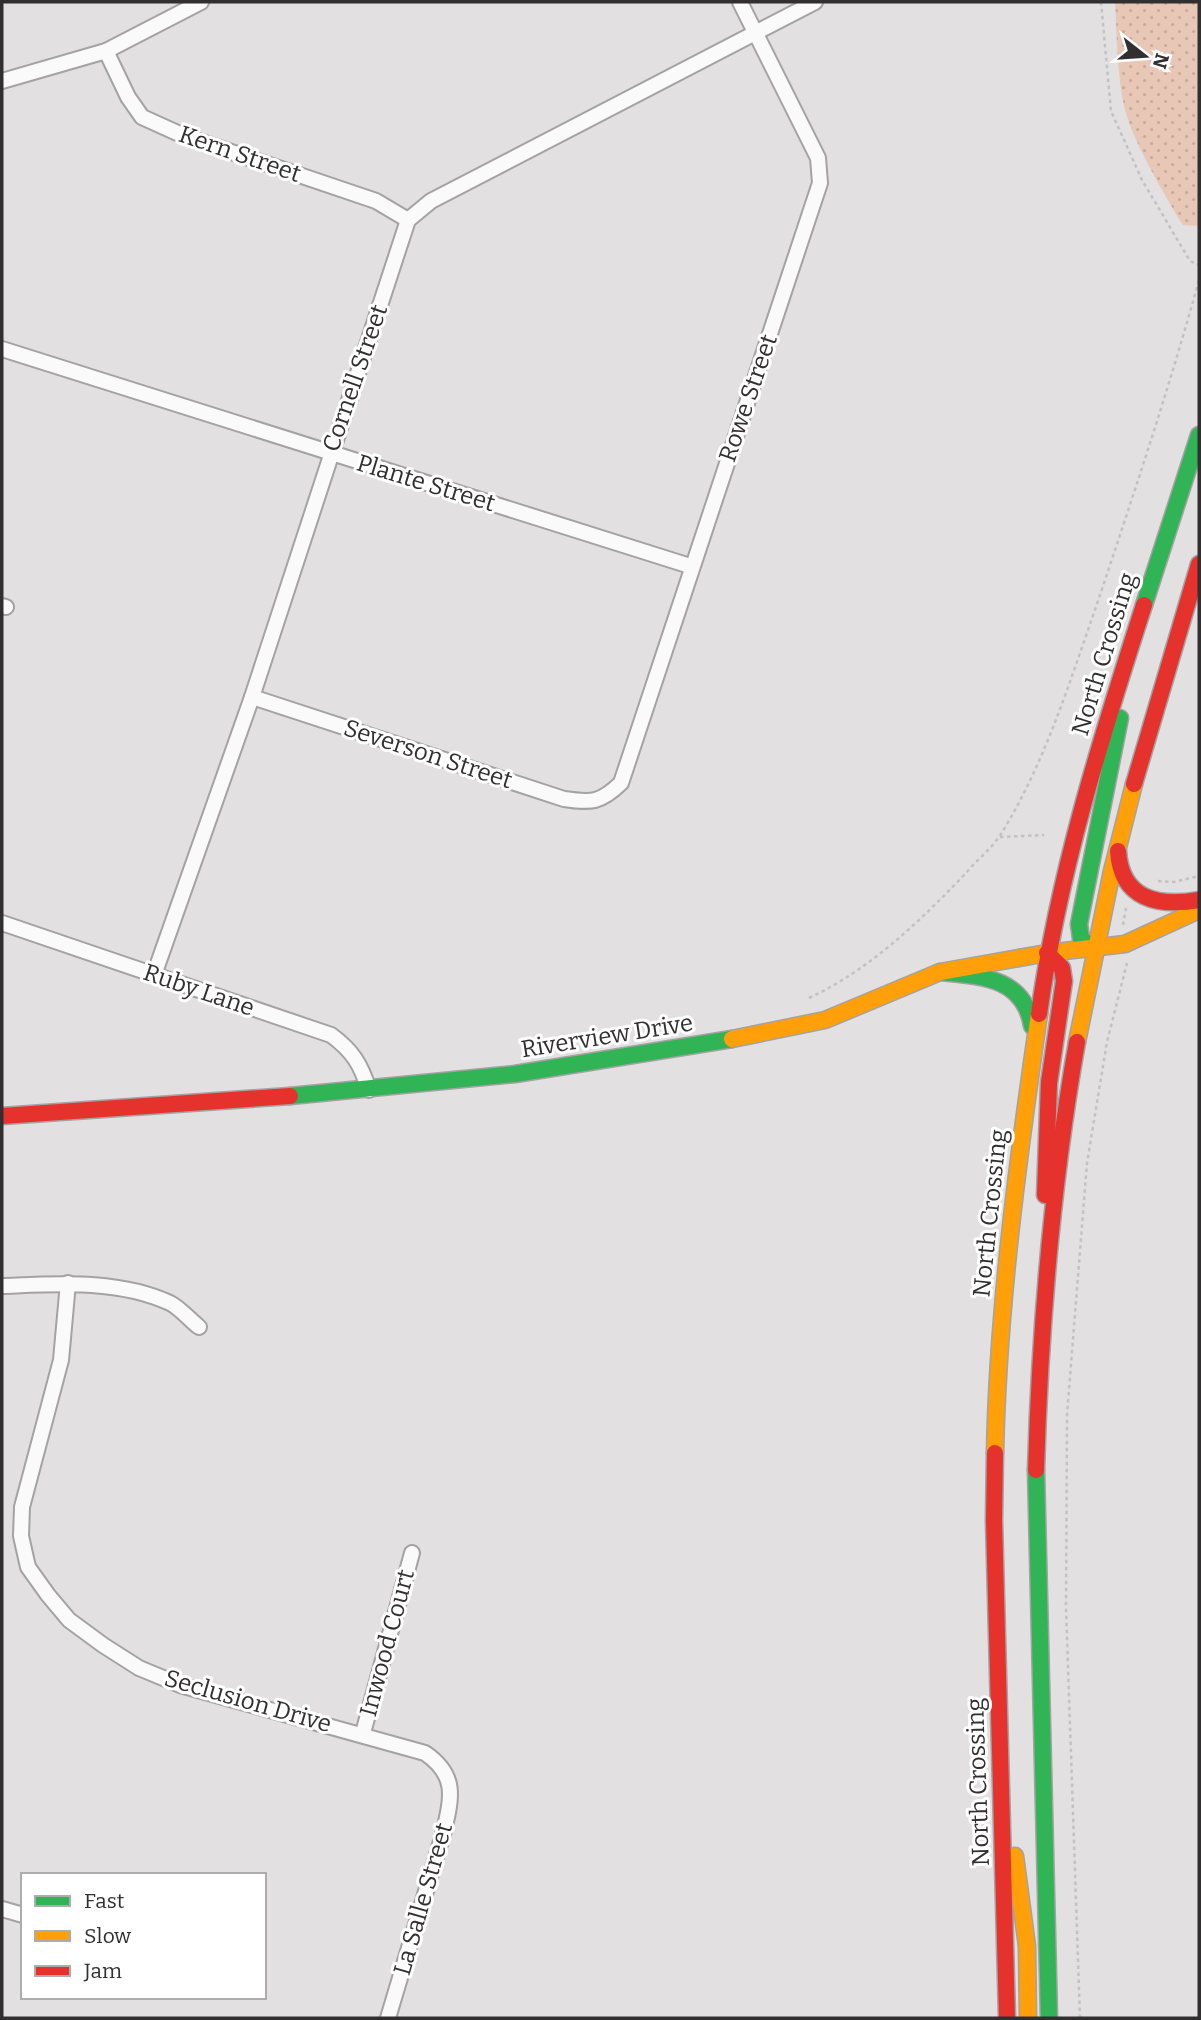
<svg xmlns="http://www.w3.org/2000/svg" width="1201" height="2020" font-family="Bitter,serif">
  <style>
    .grass { fill: url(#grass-dots) }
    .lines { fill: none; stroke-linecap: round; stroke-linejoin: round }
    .street-casing { stroke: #a4a2a3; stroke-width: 18 }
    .fast-casing { stroke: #a4a2a3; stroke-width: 19 }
    .slow-casing { stroke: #a4a2a3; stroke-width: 19 }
    .jam-casing { stroke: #a4a2a3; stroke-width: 19 }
    .path { stroke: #c3c1c2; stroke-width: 2.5; stroke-dasharray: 3.5 3.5; stroke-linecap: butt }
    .street { stroke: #fbfafa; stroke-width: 14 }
    .fast { stroke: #30b455; stroke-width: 16 }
    .slow { stroke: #ff9f0a; stroke-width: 16 }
    .jam { stroke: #e5322d; stroke-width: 16 }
    .labels { text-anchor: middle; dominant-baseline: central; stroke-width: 6; stroke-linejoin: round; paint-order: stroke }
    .street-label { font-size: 24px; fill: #312f30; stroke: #fff }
  </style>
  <defs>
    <pattern id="grass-dots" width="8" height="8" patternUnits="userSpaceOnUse" patternTransform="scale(1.75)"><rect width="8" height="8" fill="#e9c7b6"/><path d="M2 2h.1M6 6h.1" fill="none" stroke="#c8ab9d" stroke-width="1.8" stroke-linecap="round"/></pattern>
  </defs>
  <rect width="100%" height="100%" fill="#e2e0e1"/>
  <path class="grass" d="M1115 2H1199V226L1183 225 1179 219C1161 188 1132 140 1124 106 1117 72 1117 36 1115 2Z"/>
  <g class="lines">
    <g class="street-casing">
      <g id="street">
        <path d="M106 51 128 97 142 117 184 136 376 201 408 220"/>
        <path d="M2 81 106 51 201 2"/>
        <path d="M2 349 690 566"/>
        <path d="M2 606 6 607"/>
        <path d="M252 697 564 799C592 803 600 803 621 783L820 183 818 158 740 2"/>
        <path d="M2 923 331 1035C353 1051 361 1065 369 1090"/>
        <path d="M154 975 252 697 408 220 431 201 815 2"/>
        <path d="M68 1283 61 1360 22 1507 21 1536 28 1567 48 1595 69 1620 103 1645 139 1668 180 1685 425 1753C457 1775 452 1796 444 1831L388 2018"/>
        <path d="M2 1286C57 1284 118 1279 170 1303 180 1308 190 1320 199 1327"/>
        <path d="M363 1733 412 1553"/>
        <path d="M2 1909 23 1915"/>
      </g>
    </g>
    <g class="fast-casing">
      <g id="fast">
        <path d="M1144 605 1199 435"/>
        <path d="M1092 947 1081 939 1079 924 1120 718"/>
        <path d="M940 972C981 976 1024 977 1032 1026"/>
        <path d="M290 1096 515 1074 732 1039"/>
        <path d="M1036 1470 1049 2018"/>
      </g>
    </g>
    <g class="slow-casing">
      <g id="slow">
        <path d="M732 1039 825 1020 940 972 1047 953 1125 944 1199 910"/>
        <path d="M1077 1042 1112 871 1134 784"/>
        <path d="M995 1453C998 1306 1018 1159 1039 1014"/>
        <path d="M1015 1856 1027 1946 1028 2018"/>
      </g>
    </g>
    <g class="jam-casing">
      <g id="jam">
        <path d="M1134 784 1199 564"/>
        <path d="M1118 851C1121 900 1159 907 1199 900"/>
        <path d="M1039 1014C1058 875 1101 738 1144 605"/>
        <path d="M2 1116 290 1096"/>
        <path d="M1045 1195 1049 1083 1064 981 1062 968 1047 953"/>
        <path d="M995 1453 994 1520 1007 2018"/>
        <path d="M1036 1470C1040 1326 1052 1183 1077 1042"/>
      </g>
    </g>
    <g class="path">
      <path d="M1101 2 1111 111 1142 180 1190 261 1199 265"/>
      <path d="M1000 837 1044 835"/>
      <path d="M1158 881 1174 882 1199 876"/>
      <path d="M1123 925 1126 908"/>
      <path d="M809 998C871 969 919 922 966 873 977 860 992 848 1001 834 1045 763 1070 681 1097 604 1133 496 1169 389 1199 280"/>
      <path d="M1080 2018 1066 1608 1067 1415 1087 1163 1107 1042 1127 963"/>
    </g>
    <use href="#street" class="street"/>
    <use href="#fast" class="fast"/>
    <use href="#slow" class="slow"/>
    <use href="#jam" class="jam"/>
  </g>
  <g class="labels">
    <g class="street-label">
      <text transform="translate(240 154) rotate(19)">Kern Street</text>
      <text transform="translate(355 378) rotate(-71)">Cornell Street</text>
      <text transform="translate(748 398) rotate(-71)">Rowe Street</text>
      <text transform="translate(426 483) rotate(17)">Plante Street</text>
      <text transform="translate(1104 654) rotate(-73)">North Crossing</text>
      <text transform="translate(428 754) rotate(18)">Severson Street</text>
      <text transform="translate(199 990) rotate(19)">Ruby Lane</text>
      <text transform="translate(607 1036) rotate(-9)">Riverview Drive</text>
      <text transform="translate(990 1213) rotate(-84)">North Crossing</text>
      <text transform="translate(387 1643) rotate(-75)">Inwood Court</text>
      <text transform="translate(248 1701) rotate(16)">Seclusion Drive</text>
      <text transform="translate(978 1782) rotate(-92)">North Crossing</text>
      <text transform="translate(423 1899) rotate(-74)">La Salle Street</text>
    </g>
  </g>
  <rect width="1201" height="2020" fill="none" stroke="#312f30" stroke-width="7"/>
  <rect x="21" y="1873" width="245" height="126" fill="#ffffff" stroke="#adacac" stroke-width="2"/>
  <rect x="35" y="1896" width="35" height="10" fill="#30b455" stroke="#adacac" stroke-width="2"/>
  <text x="84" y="1908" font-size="21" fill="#312f30">Fast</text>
  <rect x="35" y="1931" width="35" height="10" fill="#ff9f0a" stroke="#adacac" stroke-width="2"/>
  <text x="84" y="1943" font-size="21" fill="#312f30">Slow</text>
  <rect x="35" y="1966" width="35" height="10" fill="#e5322d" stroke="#adacac" stroke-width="2"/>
  <text x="84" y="1978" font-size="21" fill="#312f30">Jam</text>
  <g transform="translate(1145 56) rotate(107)" stroke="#ffffff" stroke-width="5" paint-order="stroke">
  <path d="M0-5L12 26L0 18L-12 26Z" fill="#312f30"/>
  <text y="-10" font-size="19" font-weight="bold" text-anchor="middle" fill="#312f30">N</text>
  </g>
</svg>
